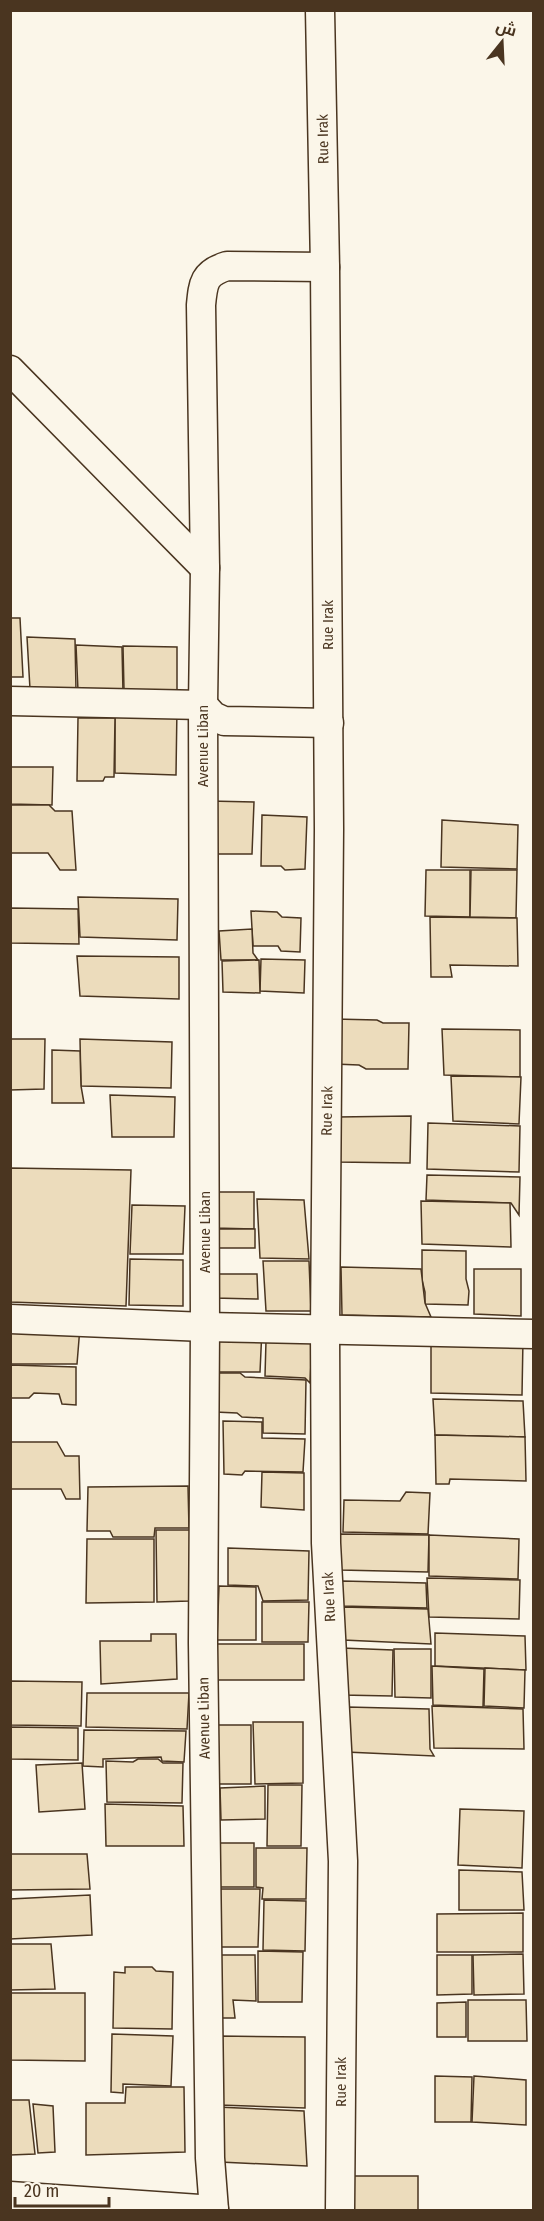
<svg xmlns="http://www.w3.org/2000/svg" width="544" height="2221" font-family="'Fira Sans Condensed',Cairo,sans-serif">
  <style>
    .building { fill: #ecdcbc; stroke: #4a3520; stroke-width: 1.5 }
    .lines { fill: none; stroke-linecap: round; stroke-linejoin: round }
    .minor-casing { stroke: #4a3520; stroke-width: 31 }
    .minor { stroke: #fbf6e9; stroke-width: 28 }
    .labels { text-anchor: middle; dominant-baseline: central; stroke-width: 4.5; stroke-linejoin: round; paint-order: stroke }
    .street-label { font-size: 15px; fill: #4a3520; stroke: #fbf6e9 }
  </style>
  <rect width="100%" height="100%" fill="#fbf6e9"/>
  <g class="building">
    <path d="M10 618H20L23 677H10Z"/>
    <path d="M27 637 75 639 76 691 30 689Z"/>
    <path d="M76 645 122 647 123 693 78 691Z"/>
    <path d="M123 646 177 647V691L124 690Z"/>
    <path d="M115 707H177L176 775 115 773Z"/>
    <path d="M78 718H115L114 777H105L103 781H77Z"/>
    <path d="M10 767H53L52 805 10 804Z"/>
    <path d="M209 801 254 802 252 854H207Z"/>
    <path d="M10 805H49L55 811H72L76 870H60L48 853H10Z"/>
    <path d="M262 815 307 817 305 869 285 870 281 866H261Z"/>
    <path d="M442 820 518 825 517 869 441 867Z"/>
    <path d="M426 870H470V917L425 916Z"/>
    <path d="M471 870H517L516 918 470 917Z"/>
    <path d="M78 897 178 899 177 940 80 937Z"/>
    <path d="M10 908 78 909 79 944 10 943Z"/>
    <path d="M251 911 277 912 282 917 301 918 300 952 281 951 278 946H253Z"/>
    <path d="M430 917 517 918 518 966 450 965 452 977H431Z"/>
    <path d="M252 929 253 953 258 960H221L219 931Z"/>
    <path d="M77 956 179 957V999L80 996Z"/>
    <path d="M261 959 305 960 304 993 260 991Z"/>
    <path d="M259 960 260 993 223 992 222 961Z"/>
    <path d="M334 1019 377 1020 383 1023H409L408 1069H366L359 1065 334 1064Z"/>
    <path d="M442 1029 520 1030V1077L444 1075Z"/>
    <path d="M10 1039H45L44 1089 10 1090Z"/>
    <path d="M80 1039 172 1042 171 1088 81 1086Z"/>
    <path d="M52 1050 80 1051 81 1086 84 1103H52Z"/>
    <path d="M451 1076 521 1077 519 1124 453 1121Z"/>
    <path d="M110 1095 175 1097 174 1137H112Z"/>
    <path d="M411 1116 410 1163 336 1162 337 1117Z"/>
    <path d="M428 1123 520 1126 519 1172 427 1169Z"/>
    <path d="M10 1168 131 1170 126 1306 10 1302Z"/>
    <path d="M427 1175 520 1177 519 1215 511 1203 426 1200Z"/>
    <path d="M213 1192H254V1229L214 1228Z"/>
    <path d="M257 1199 304 1200 309 1259 260 1258Z"/>
    <path d="M421 1201 510 1203 511 1247 422 1244Z"/>
    <path d="M132 1205 185 1206 183 1254H130Z"/>
    <path d="M211 1229H255V1248H212Z"/>
    <path d="M422 1250 466 1251V1279L469 1291 468 1305 425 1304V1292L422 1280Z"/>
    <path d="M130 1259 183 1260V1306L129 1305Z"/>
    <path d="M263 1261H309L311 1311H266Z"/>
    <path d="M341 1267 421 1269 425 1303 431 1317 342 1315Z"/>
    <path d="M474 1269H521V1316L474 1314Z"/>
    <path d="M213 1274H257L258 1299 214 1298Z"/>
    <path d="M10 1326 80 1327 77 1364H10Z"/>
    <path d="M218 1329H262L260 1372H216Z"/>
    <path d="M431 1337 523 1339 522 1395 431 1393Z"/>
    <path d="M266 1341 312 1342 310 1383 305 1378 265 1376Z"/>
    <path d="M10 1365 76 1367V1405L62 1404 59 1394 34 1393 29 1398H10Z"/>
    <path d="M215 1373H240L245 1377 306 1380 305 1434 263 1433V1418L242 1417 237 1413 215 1412Z"/>
    <path d="M433 1399 523 1401 525 1437 435 1435Z"/>
    <path d="M223 1421 262 1422V1438L305 1439 303 1472 245 1471 242 1475 224 1474Z"/>
    <path d="M435 1435 525 1437 526 1481 450 1479 449 1484H436Z"/>
    <path d="M10 1442H57L65 1456H79L80 1499H66L61 1489H10Z"/>
    <path d="M262 1472 304 1473V1510L261 1507Z"/>
    <path d="M188 1486 189 1528H155L154 1537H113L110 1531H87L88 1487Z"/>
    <path d="M406 1492 430 1493 428 1534 343 1532 344 1500 400 1501Z"/>
    <path d="M156 1530H190L189 1601 157 1602Z"/>
    <path d="M340 1534 429 1535 428 1572 340 1570Z"/>
    <path d="M429 1535 519 1539 518 1579 429 1576Z"/>
    <path d="M87 1539H154V1602L86 1603Z"/>
    <path d="M228 1548 309 1551 308 1600 263 1601 258 1586 228 1585Z"/>
    <path d="M427 1578 520 1580 519 1619 429 1617Z"/>
    <path d="M342 1581 426 1583 427 1608 342 1606Z"/>
    <path d="M219 1586 256 1587V1640H217Z"/>
    <path d="M262 1602H309L308 1642H262Z"/>
    <path d="M341 1607 428 1609 431 1644 343 1640Z"/>
    <path d="M435 1633 525 1636 526 1670 435 1666Z"/>
    <path d="M151 1634H176L177 1679 101 1684 100 1641H151Z"/>
    <rect x="217" y="1644" width="87" height="36"/>
    <path d="M341 1648 393 1650 392 1696 341 1695Z"/>
    <path d="M394 1649H431V1698L395 1697Z"/>
    <path d="M432 1666 484 1669 483 1707 433 1705Z"/>
    <path d="M485 1668 525 1670 524 1708 484 1706Z"/>
    <path d="M10 1681 82 1682 81 1726 10 1725Z"/>
    <path d="M87 1693H189L187 1729 86 1727Z"/>
    <path d="M432 1706 523 1709 524 1749 434 1748Z"/>
    <path d="M347 1707 429 1709 430 1749 434 1756 346 1752Z"/>
    <path d="M253 1722H303V1783L255 1784Z"/>
    <path d="M218 1725H251V1784H219Z"/>
    <path d="M10 1727 78 1728V1760L10 1759Z"/>
    <path d="M84 1730 186 1731 184 1762 162 1761 161 1757 103 1759V1767L83 1766Z"/>
    <path d="M138 1759H158L163 1763H183L182 1803 107 1802 106 1761 133 1762Z"/>
    <path d="M82 1763 85 1809 39 1812 36 1765Z"/>
    <path d="M268 1785H302L301 1846H267Z"/>
    <path d="M265 1786V1819L221 1820 220 1788Z"/>
    <path d="M105 1804 183 1806 184 1846H106Z"/>
    <path d="M460 1809 524 1811 522 1868 458 1865Z"/>
    <rect x="219" y="1843" width="35" height="44"/>
    <path d="M256 1848H307L306 1899H262L263 1888 256 1887Z"/>
    <path d="M10 1854H87L90 1889 10 1890Z"/>
    <path d="M459 1870 522 1872 524 1910H459Z"/>
    <path d="M216 1889H260L258 1947H215Z"/>
    <path d="M90 1895 92 1935 10 1939V1899Z"/>
    <path d="M264 1900 306 1901 305 1951 263 1950Z"/>
    <path d="M523 1913V1952H437V1914Z"/>
    <path d="M10 1944H51L55 1989 10 1990Z"/>
    <path d="M258 1951 303 1952 302 2002H258Z"/>
    <path d="M523 1954 524 1994 474 1995 473 1955Z"/>
    <path d="M216 1955H255L256 2001 233 2000 235 2018H215Z"/>
    <path d="M437 1955H472V1994L437 1995Z"/>
    <path d="M125 1967H152L156 1971 173 1972 172 2029 113 2028 114 1972 125 1973Z"/>
    <path d="M10 1993H85V2061L10 2060Z"/>
    <path d="M468 2000H526L527 2041H468Z"/>
    <path d="M466 2002V2037H437V2003Z"/>
    <path d="M112 2034 173 2036 171 2086 123 2084V2093L111 2092Z"/>
    <path d="M218 2036 305 2037V2108L219 2105Z"/>
    <path d="M435 2076 472 2077 471 2122H435Z"/>
    <path d="M474 2076 526 2080V2125L472 2122Z"/>
    <path d="M126 2087H184L185 2152 86 2155V2103H125Z"/>
    <path d="M10 2100H29L35 2154 10 2155Z"/>
    <path d="M33 2104 53 2106 55 2152 38 2153Z"/>
    <path d="M217 2107 304 2111 307 2166 220 2162Z"/>
    <rect x="350" y="2176" width="68" height="34"/>
  </g>
  <g class="lines">
    <g class="minor-casing">
      <g id="minor">
        <path d="M320 10 325 267 329 829 325 1330 326 1543 343 1861 340 2210"/>
        <path d="M10 370 205 568"/>
        <path d="M10 701 203 705 213 716 224 721 329 723"/>
        <path d="M10 1319 205 1327 534 1334"/>
        <path d="M10 2196 214 2210"/>
        <path d="M214 2210 210 2158 203 1643 205 1327 203 705 205 568 201 305C203 283 204 273 227 266L325 267"/>
      </g>
    </g>
    <use href="#minor" class="minor"/>
  </g>
  <g class="labels">
    <g class="street-label">
      <text transform="translate(323 139) rotate(-91)">Rue Irak</text>
      <text transform="translate(328 625) rotate(-90)">Rue Irak</text>
      <text transform="translate(203 746) rotate(-90)">Avenue Liban</text>
      <text transform="translate(327 1111) rotate(-89)">Rue Irak</text>
      <text transform="translate(205 1232) rotate(-90)">Avenue Liban</text>
      <text transform="translate(329 1597) rotate(-93)">Rue Irak</text>
      <text transform="translate(204 1718) rotate(-91)">Avenue Liban</text>
      <text transform="translate(341 2082) rotate(-90)">Rue Irak</text>
    </g>
  </g>
  <rect width="544" height="2221" fill="none" stroke="#4a3520" stroke-width="24"/>
  <g transform="translate(502 42) rotate(18)" stroke="#fbf6e9" stroke-width="4.5" paint-order="stroke">
  <path d="M0-4.5L10 22L0 15L-10 22Z" fill="#4a3520"/>
  <text y="-9" font-size="16" font-weight="bold" text-anchor="middle" fill="#4a3520">ش</text>
  </g>
  <path d="M15 2197v9h94v-9" fill="none" stroke="#4a3520" stroke-width="3"/>
  <text x="24" y="2197" font-size="18" fill="#4a3520" stroke="#fbf6e9" stroke-width="4.5" paint-order="stroke">20 m</text>
</svg>
